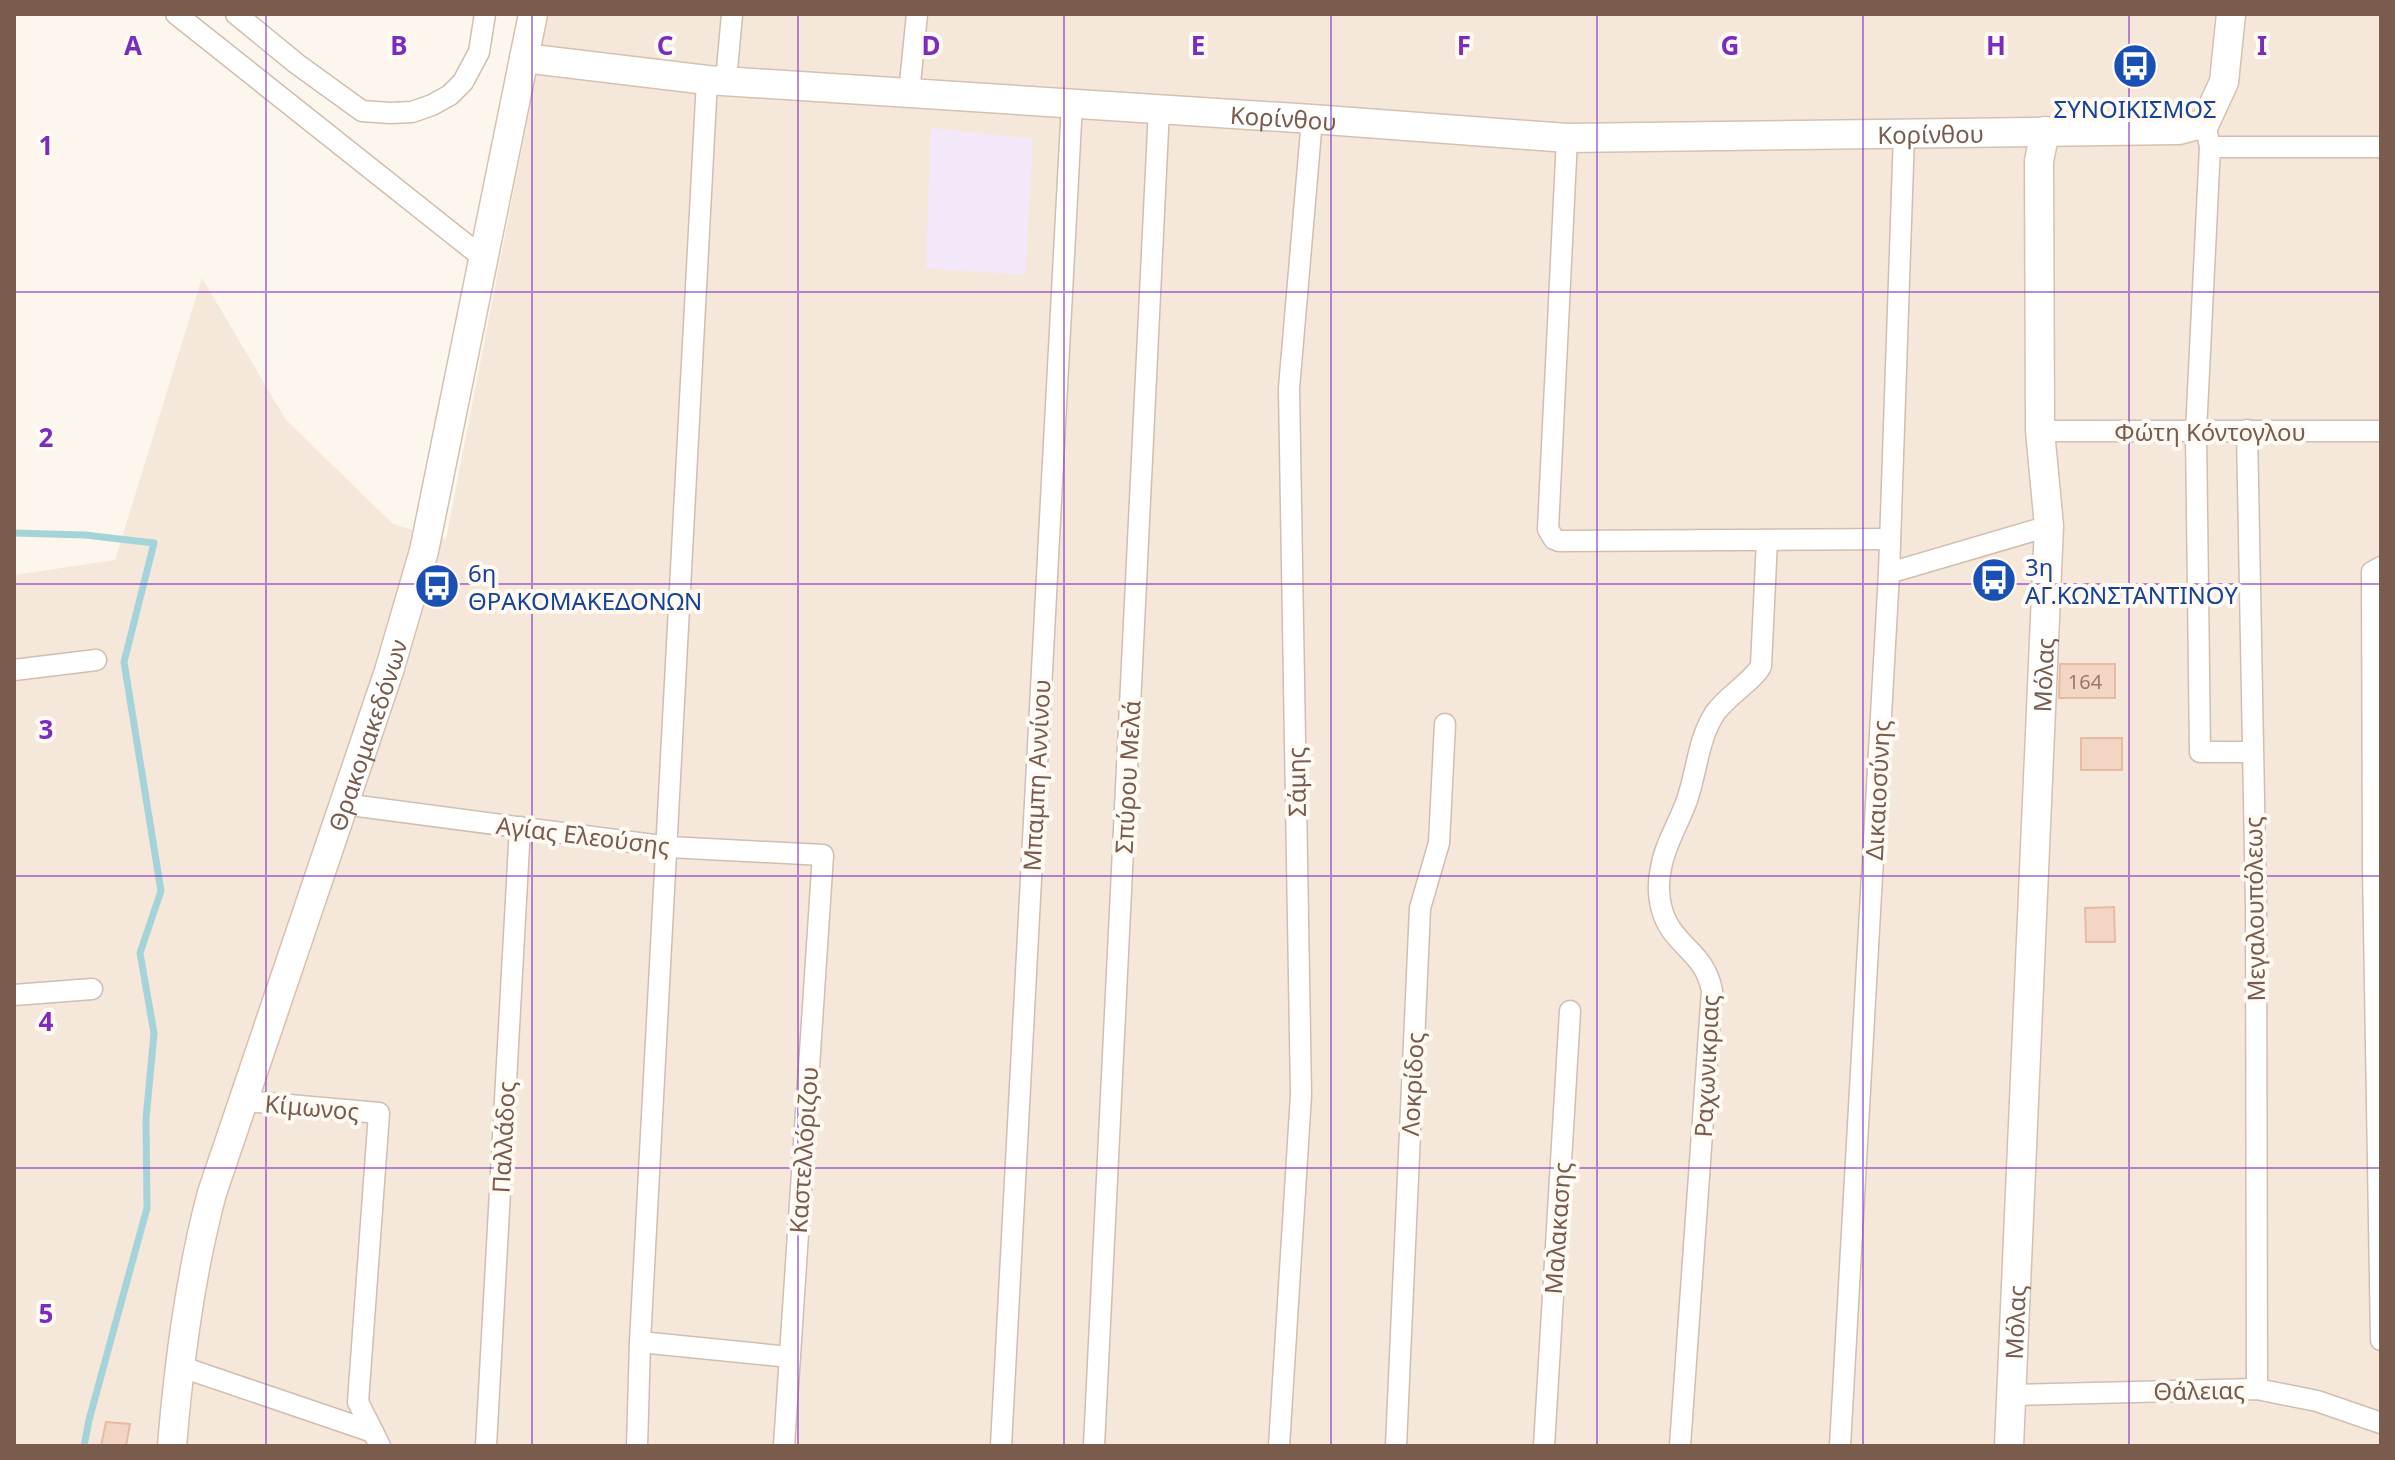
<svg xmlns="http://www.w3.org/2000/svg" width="2395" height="1460" font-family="'Noto Sans',sans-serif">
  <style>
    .residential { fill: #f5e8da }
    .education { fill: #f3e8fa }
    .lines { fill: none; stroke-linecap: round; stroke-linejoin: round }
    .stream { stroke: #a5d3da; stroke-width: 7 }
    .building { fill: #f3d5c3; stroke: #e6bba3; stroke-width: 2 }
    .street-casing { stroke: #d1beb0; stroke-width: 23 }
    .secondary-casing { stroke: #d6c0b0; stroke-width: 31 }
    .street { stroke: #fff; stroke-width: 20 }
    .secondary { stroke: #fff; stroke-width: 28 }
    .grid { fill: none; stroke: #7b2cbf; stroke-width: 2; stroke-opacity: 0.55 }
    .labels { text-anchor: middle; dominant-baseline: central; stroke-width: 8; stroke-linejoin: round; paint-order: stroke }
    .number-label { font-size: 20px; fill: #987a6a }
    .transit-label { font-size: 24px; fill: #164399; stroke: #fffaf3; text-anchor: start }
    .street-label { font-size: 24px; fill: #7a5c4d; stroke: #fffaf3 }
    .grid-label { font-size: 26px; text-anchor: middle; font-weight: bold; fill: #7b2cbf; stroke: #fffaf3; stroke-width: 8; stroke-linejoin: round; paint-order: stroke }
  </style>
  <rect width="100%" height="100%" fill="#fdf6ec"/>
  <path class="residential" d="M548 14H2381V1446H14V575L115 560 202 278 286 420 393 524 446 539Z"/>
  <path class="education" d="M931 128 1033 139 1025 275 926 268Z"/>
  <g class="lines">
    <path class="stream" d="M14 533 85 535 154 543 124 662 161 891 140 953 154 1033 146 1119 147 1208 89 1420 84 1446"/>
  </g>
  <g class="building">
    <path d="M2060 664H2115V698H2059Z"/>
    <rect x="2081" y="738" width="41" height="32"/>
    <path d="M2114 907 2115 942H2086L2085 908Z"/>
    <path d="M106 1422 130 1424 126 1446H101Z"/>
  </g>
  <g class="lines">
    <g class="street-casing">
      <g id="street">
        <path d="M176 14 482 257"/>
        <path d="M236 14 297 64 362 111 390 113 412 112 432 105 450 95 463 82 479 52 485 14"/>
        <path d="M726 81 732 14"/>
        <path d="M909 93 917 14"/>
        <path d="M2205 123 2210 147 2196 432 2200 752H2252"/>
        <path d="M1567 138 1548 529 1554 539 1559 541 1890 539"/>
        <path d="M2210 147H2381"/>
        <path d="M2247 430 2256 905 2257 1389"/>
        <path d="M2040 431H2381"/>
        <path d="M2381 567 2372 572 2373 867 2381 1340"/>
        <path d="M1889 573 2049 526"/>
        <path d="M14 670 96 660"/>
        <path d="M343 804 669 847 823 855 784 1446"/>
        <path d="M14 995 92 989"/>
        <path d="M245 1101 379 1113 358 1402 380 1446"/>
        <path d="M640 1342 790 1357"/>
        <path d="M179 1366 373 1432"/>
        <path d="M2011 1395 2257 1389 2317 1401 2381 1423"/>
        <path d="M486 1446 520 827"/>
        <path d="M637 1446 640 1342 707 80"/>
        <path d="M1001 1446 1072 103"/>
        <path d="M1094 1446 1159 109"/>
        <path d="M1279 1446 1301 1095 1289 388 1312 119"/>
        <path d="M1396 1446 1420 908 1439 843 1445 724"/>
        <path d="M1544 1446 1570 1011"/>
        <path d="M1680 1446 1712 991C1705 951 1672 946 1662 910 1658 896 1658 882 1661 868 1665 844 1679 823 1687 800 1697 771 1698 739 1715 713 1728 695 1753 681 1761 666L1767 540"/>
        <path d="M1840 1446 1889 573 1904 134"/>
      </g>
    </g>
    <g class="secondary-casing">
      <g id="secondary">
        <path id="s1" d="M524 58 707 80 1312 119 1567 138 2179 130 2205 123 2224 82 2231 14"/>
        <path id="s2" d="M172 1446C179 1361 190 1275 212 1193L389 671 424 551 533 14"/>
        <path id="s3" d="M2009 1446 2049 526 2040 431 2039 161 2045 131"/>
      </g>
    </g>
    <use href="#street" class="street"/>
    <use href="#secondary" class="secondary"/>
  </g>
  <path class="grid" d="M266 14V1446M532 14V1446M798 14V1446M1064 14V1446M1331 14V1446M1597 14V1446M1863 14V1446M2129 14V1446M14 292H2381M14 584H2381M14 876H2381M14 1168H2381"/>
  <defs>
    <g id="bus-disc" transform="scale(2.3)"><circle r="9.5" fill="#1a4fb4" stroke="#fffaf3"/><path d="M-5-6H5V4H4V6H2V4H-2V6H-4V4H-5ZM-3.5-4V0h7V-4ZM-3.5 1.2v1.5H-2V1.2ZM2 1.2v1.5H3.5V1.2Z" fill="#fff"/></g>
  </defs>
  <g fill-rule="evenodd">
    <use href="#bus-disc" x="2135" y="66"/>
    <use href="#bus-disc" x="1994" y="580"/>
    <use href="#bus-disc" x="437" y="586"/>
  </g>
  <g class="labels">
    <g class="number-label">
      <text x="2085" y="681">164</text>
    </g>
    <g class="transit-label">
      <text x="2135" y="108" text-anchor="middle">ΣΥΝΟΙΚΙΣΜΟΣ</text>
      <text x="2025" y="566">3η<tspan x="2025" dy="28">ΑΓ.ΚΩΝΣΤΑΝΤΙΝΟΥ</tspan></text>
      <text x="468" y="572">6η<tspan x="468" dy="28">ΘΡΑΚΟΜΑΚΕΔΟΝΩΝ</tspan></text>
    </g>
    <g class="street-label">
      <text stroke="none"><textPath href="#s1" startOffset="762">Κορίνθου</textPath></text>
      <text stroke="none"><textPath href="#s1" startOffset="1410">Κορίνθου</textPath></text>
      <text x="2210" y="431">Φώτη Κόντογλου</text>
      <text stroke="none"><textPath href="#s3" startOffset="772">Μόλας</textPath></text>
      <text stroke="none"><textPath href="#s2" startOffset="740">Θρακομακεδόνων</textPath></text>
      <text transform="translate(1036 775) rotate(-87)">Μπαμπη Αννίνου</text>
      <text transform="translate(1127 777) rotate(-87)">Σπύρου Μελά</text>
      <text transform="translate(1296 782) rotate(-91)">Σάμης</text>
      <text transform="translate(1877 790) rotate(-87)">Δικαιοσύνης</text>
      <text transform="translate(583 835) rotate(7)">Αγίας Ελεούσης</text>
      <text transform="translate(2254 909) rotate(-91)">Μεγαλουπόλεως</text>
      <text transform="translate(1706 1066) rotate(-87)">Ραχωνικριας</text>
      <text transform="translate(1412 1084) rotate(-87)">Λοκρίδος</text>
      <text transform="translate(312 1107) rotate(5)">Κίμωνος</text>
      <text transform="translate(503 1137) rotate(-87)">Παλλάδος</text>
      <text transform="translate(803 1150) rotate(-86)">Καστελλόριζου</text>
      <text transform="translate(1557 1228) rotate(-86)">Μαλακασης</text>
      <text stroke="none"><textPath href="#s3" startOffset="124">Μόλας</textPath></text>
      <text transform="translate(2199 1390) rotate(-1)">Θάλειας</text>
    </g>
  </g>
  <g class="grid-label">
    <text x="133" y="55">A</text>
    <text x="399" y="55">B</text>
    <text x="665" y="55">C</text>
    <text x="931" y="55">D</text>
    <text x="1198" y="55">E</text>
    <text x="1464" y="55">F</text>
    <text x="1730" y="55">G</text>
    <text x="1996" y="55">H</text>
    <text x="2262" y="55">I</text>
    <text x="46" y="155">1</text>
    <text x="46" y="447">2</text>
    <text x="46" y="739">3</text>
    <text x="46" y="1031">4</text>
    <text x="46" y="1323">5</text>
  </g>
  <rect width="2395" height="1460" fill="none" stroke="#7a5c4d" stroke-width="32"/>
</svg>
